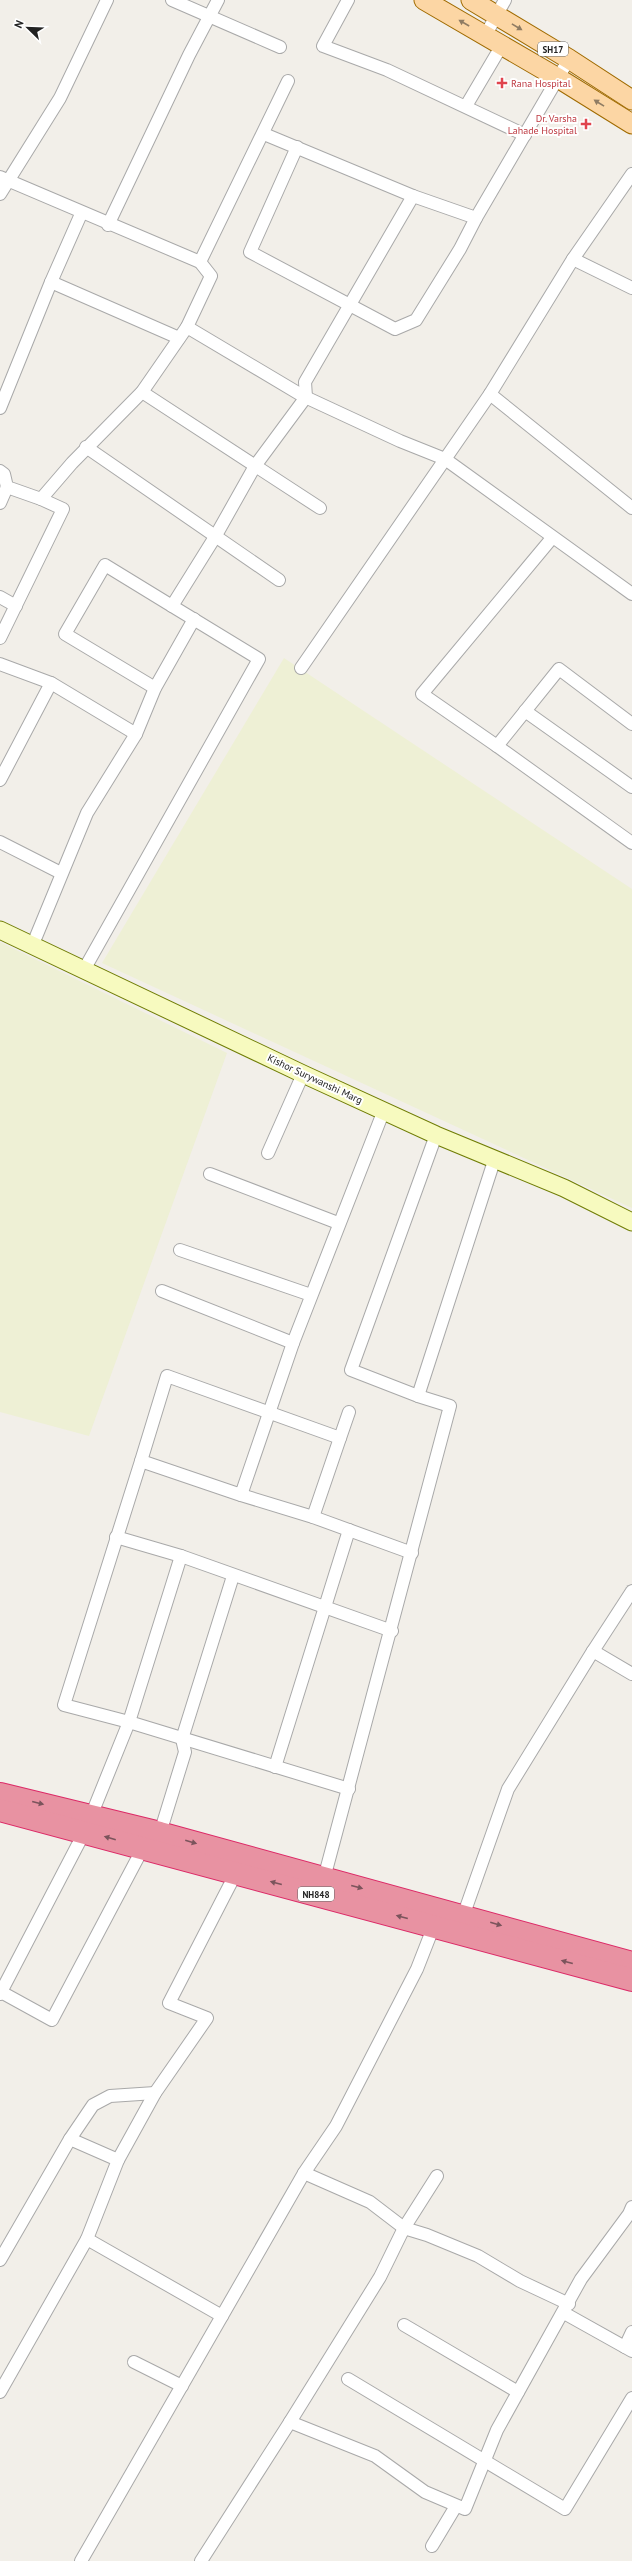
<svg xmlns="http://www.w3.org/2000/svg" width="632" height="2561" font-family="'PT Sans',sans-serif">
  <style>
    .farmland { fill: #eef0d5 }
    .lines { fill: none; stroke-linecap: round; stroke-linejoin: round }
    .street-casing { stroke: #a9a9a9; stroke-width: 14 }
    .secondary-casing { stroke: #707d05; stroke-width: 19 }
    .primary-casing { stroke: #a06b00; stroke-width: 21 }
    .highway-casing { stroke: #dc2a67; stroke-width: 24 }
    .street { stroke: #fff; stroke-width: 12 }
    .secondary { stroke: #f7fabf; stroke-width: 17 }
    .primary { stroke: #fcd6a4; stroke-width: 19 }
    .highway { stroke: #e892a2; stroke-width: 22 }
    .oneway { fill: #8f7c63 }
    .oneway2 { fill: #7b545c }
    .health-dot { fill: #e0444e; stroke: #fff; stroke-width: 1.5 }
    .labels { text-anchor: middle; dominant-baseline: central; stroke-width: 4; stroke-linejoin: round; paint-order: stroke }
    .shield { fill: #fff; stroke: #646464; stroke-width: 1 }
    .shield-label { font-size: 9px; font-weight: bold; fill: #222 }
    .health-label { font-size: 10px; fill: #be3a42; stroke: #fff; text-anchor: start }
    .street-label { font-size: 10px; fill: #222; stroke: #fff }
  </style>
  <rect width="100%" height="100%" fill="#f2efe9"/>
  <g class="farmland">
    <path d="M284 658 632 889V1208L102 963Z"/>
    <path d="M0 942 227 1053 89 1436 0 1412Z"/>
  </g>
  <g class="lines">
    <g class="street-casing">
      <g id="street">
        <path d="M172 0 280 47"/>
        <path d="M348 0 323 46 387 70 525 135"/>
        <path d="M485 36 505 0"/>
        <path d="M466 106 502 45"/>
        <path d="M264 134 413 196 476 218 569 59"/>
        <path d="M297 147 250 252 395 329 416 320 460 249 476 218"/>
        <path d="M0 177 200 262 288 81"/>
        <path d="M0 194 60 98 107 0"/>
        <path d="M108 225 189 55 218 0"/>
        <path d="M573 259 632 288"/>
        <path d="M51 282 179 338"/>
        <path d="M187 327 211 276 200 262"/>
        <path d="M142 392 320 508"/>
        <path d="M490 394 632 508"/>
        <path d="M0 408 51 282 81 214"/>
        <path d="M86 447 279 580"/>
        <path d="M0 471 4 474 7 487 41 499 72 463 142 392 187 327 303 396 400 441 445 459 632 594"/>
        <path d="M0 503 7 487"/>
        <path d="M552 538 422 694 497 746 559 669 632 724"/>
        <path d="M0 597 16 606"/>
        <path d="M0 638 63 509 41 499"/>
        <path d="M0 664 51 683"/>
        <path d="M301 668 490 394 573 259 632 174"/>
        <path d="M155 688 65 634 105 565 172 606"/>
        <path d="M525 711 632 787"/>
        <path d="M497 746 632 843"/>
        <path d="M0 780 51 683 136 734"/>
        <path d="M0 842 61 873"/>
        <path d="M33 944 87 813 136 734 155 688 194 619"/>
        <path d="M85 968 259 659 172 606 215 537 255 466 306 397 305 382 413 196"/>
        <path d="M436 1135 351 1370 418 1396 494 1161"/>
        <path d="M268 1153 303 1074"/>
        <path d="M210 1174 338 1223"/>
        <path d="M180 1250 311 1295"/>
        <path d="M162 1291 293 1343"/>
        <path d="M141 1461 167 1376 340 1438 349 1412"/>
        <path d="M241 1495 313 1517 412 1553"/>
        <path d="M313 1517 340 1438"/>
        <path d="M116 1537 181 1556 392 1631"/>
        <path d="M593 1651 632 1591"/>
        <path d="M275 1767 349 1530"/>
        <path d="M349 1789 129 1722 64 1705 141 1461 241 1495 293 1343 384 1110"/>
        <path d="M160 1833 185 1752 182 1739 233 1576"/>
        <path d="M323 1882 450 1406 418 1396"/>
        <path d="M461 1922 508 1789 593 1651 632 1674"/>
        <path d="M435 1923 417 1969 336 2126 304 2173 370 2202 404 2228 427 2235 478 2256 520 2281 569 2304"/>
        <path d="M1 1992 85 1831 129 1722 181 1556"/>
        <path d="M0 1994 1 1992 52 2020 143 1848"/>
        <path d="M70 2139 93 2105 110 2096 155 2093"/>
        <path d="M118 2160 155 2093 207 2018 169 2003 236 1873"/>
        <path d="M87 2239 222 2316 304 2173"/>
        <path d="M0 2260 70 2139 118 2160 87 2239 0 2392"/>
        <path d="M564 2313 632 2351"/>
        <path d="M404 2325 518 2392"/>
        <path d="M625 2347 632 2332"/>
        <path d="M134 2362 182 2386"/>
        <path d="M348 2379 565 2509 632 2398"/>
        <path d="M290 2422 380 2277 404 2228 437 2176"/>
        <path d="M432 2546 456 2506"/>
        <path d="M81 2561 222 2316"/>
        <path d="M201 2561 290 2422 375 2456 425 2492 465 2509 497 2430 581 2279 629 2214 632 2207"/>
      </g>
    </g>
    <g class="secondary-casing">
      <path id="secondary" d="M0 930 303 1074 436 1135 564 1188 632 1222"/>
    </g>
    <g class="primary-casing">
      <g id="primary">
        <path d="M424 0 558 78 632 124"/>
        <path d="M471 0 569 59 632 100"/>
      </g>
    </g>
    <g class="highway-casing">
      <g id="highway">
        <path d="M0 1794 160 1833 632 1963"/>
        <path d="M0 1810 632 1980"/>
      </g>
    </g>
    <use href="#street" class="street"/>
    <use href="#secondary" class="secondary"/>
    <use href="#primary" class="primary"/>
    <use href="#highway" class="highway"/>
  </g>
  <defs><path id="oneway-solid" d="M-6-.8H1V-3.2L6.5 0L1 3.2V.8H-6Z"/></defs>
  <g class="oneway">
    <use href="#oneway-solid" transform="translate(464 23) rotate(-150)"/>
    <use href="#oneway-solid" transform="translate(517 27) rotate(31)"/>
    <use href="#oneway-solid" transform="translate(599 103) rotate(-148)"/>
  </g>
  <g class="oneway2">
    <use href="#oneway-solid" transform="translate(38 1803) rotate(14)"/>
    <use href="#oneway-solid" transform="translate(110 1838) rotate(-164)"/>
    <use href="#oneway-solid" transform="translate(191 1842) rotate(16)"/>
    <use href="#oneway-solid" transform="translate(276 1883) rotate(-165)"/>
    <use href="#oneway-solid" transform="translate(357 1887) rotate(15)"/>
    <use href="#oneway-solid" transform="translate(402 1917) rotate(-165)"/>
    <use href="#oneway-solid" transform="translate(496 1924) rotate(16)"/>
    <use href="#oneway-solid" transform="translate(567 1962) rotate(-165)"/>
  </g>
  <g class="health-dot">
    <path d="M500 77h4v4h4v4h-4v4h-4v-4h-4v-4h4z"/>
    <path d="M584 118h4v4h4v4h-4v4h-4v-4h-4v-4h4z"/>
  </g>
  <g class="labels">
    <g class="shield">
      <rect x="538" y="42" width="30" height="14" rx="3"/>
      <rect x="298" y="1887" width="36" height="14" rx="3"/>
    </g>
    <g class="shield-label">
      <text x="553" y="49">SH17</text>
      <text x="316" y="1894">NH848</text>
    </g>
    <g class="health-label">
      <text x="511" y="83">Rana Hospital</text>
      <text x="577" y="118" text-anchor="end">Dr. Varsha<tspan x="577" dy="12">Lahade Hospital</tspan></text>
    </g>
    <g class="street-label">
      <text transform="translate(315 1079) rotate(25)">Kishor Surywanshi Marg</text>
    </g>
  </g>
  <g transform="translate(28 28) rotate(293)" stroke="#ffffff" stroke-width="3" paint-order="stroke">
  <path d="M0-3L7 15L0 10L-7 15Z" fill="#222222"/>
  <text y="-6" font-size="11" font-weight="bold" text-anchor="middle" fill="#222222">N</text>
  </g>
</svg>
